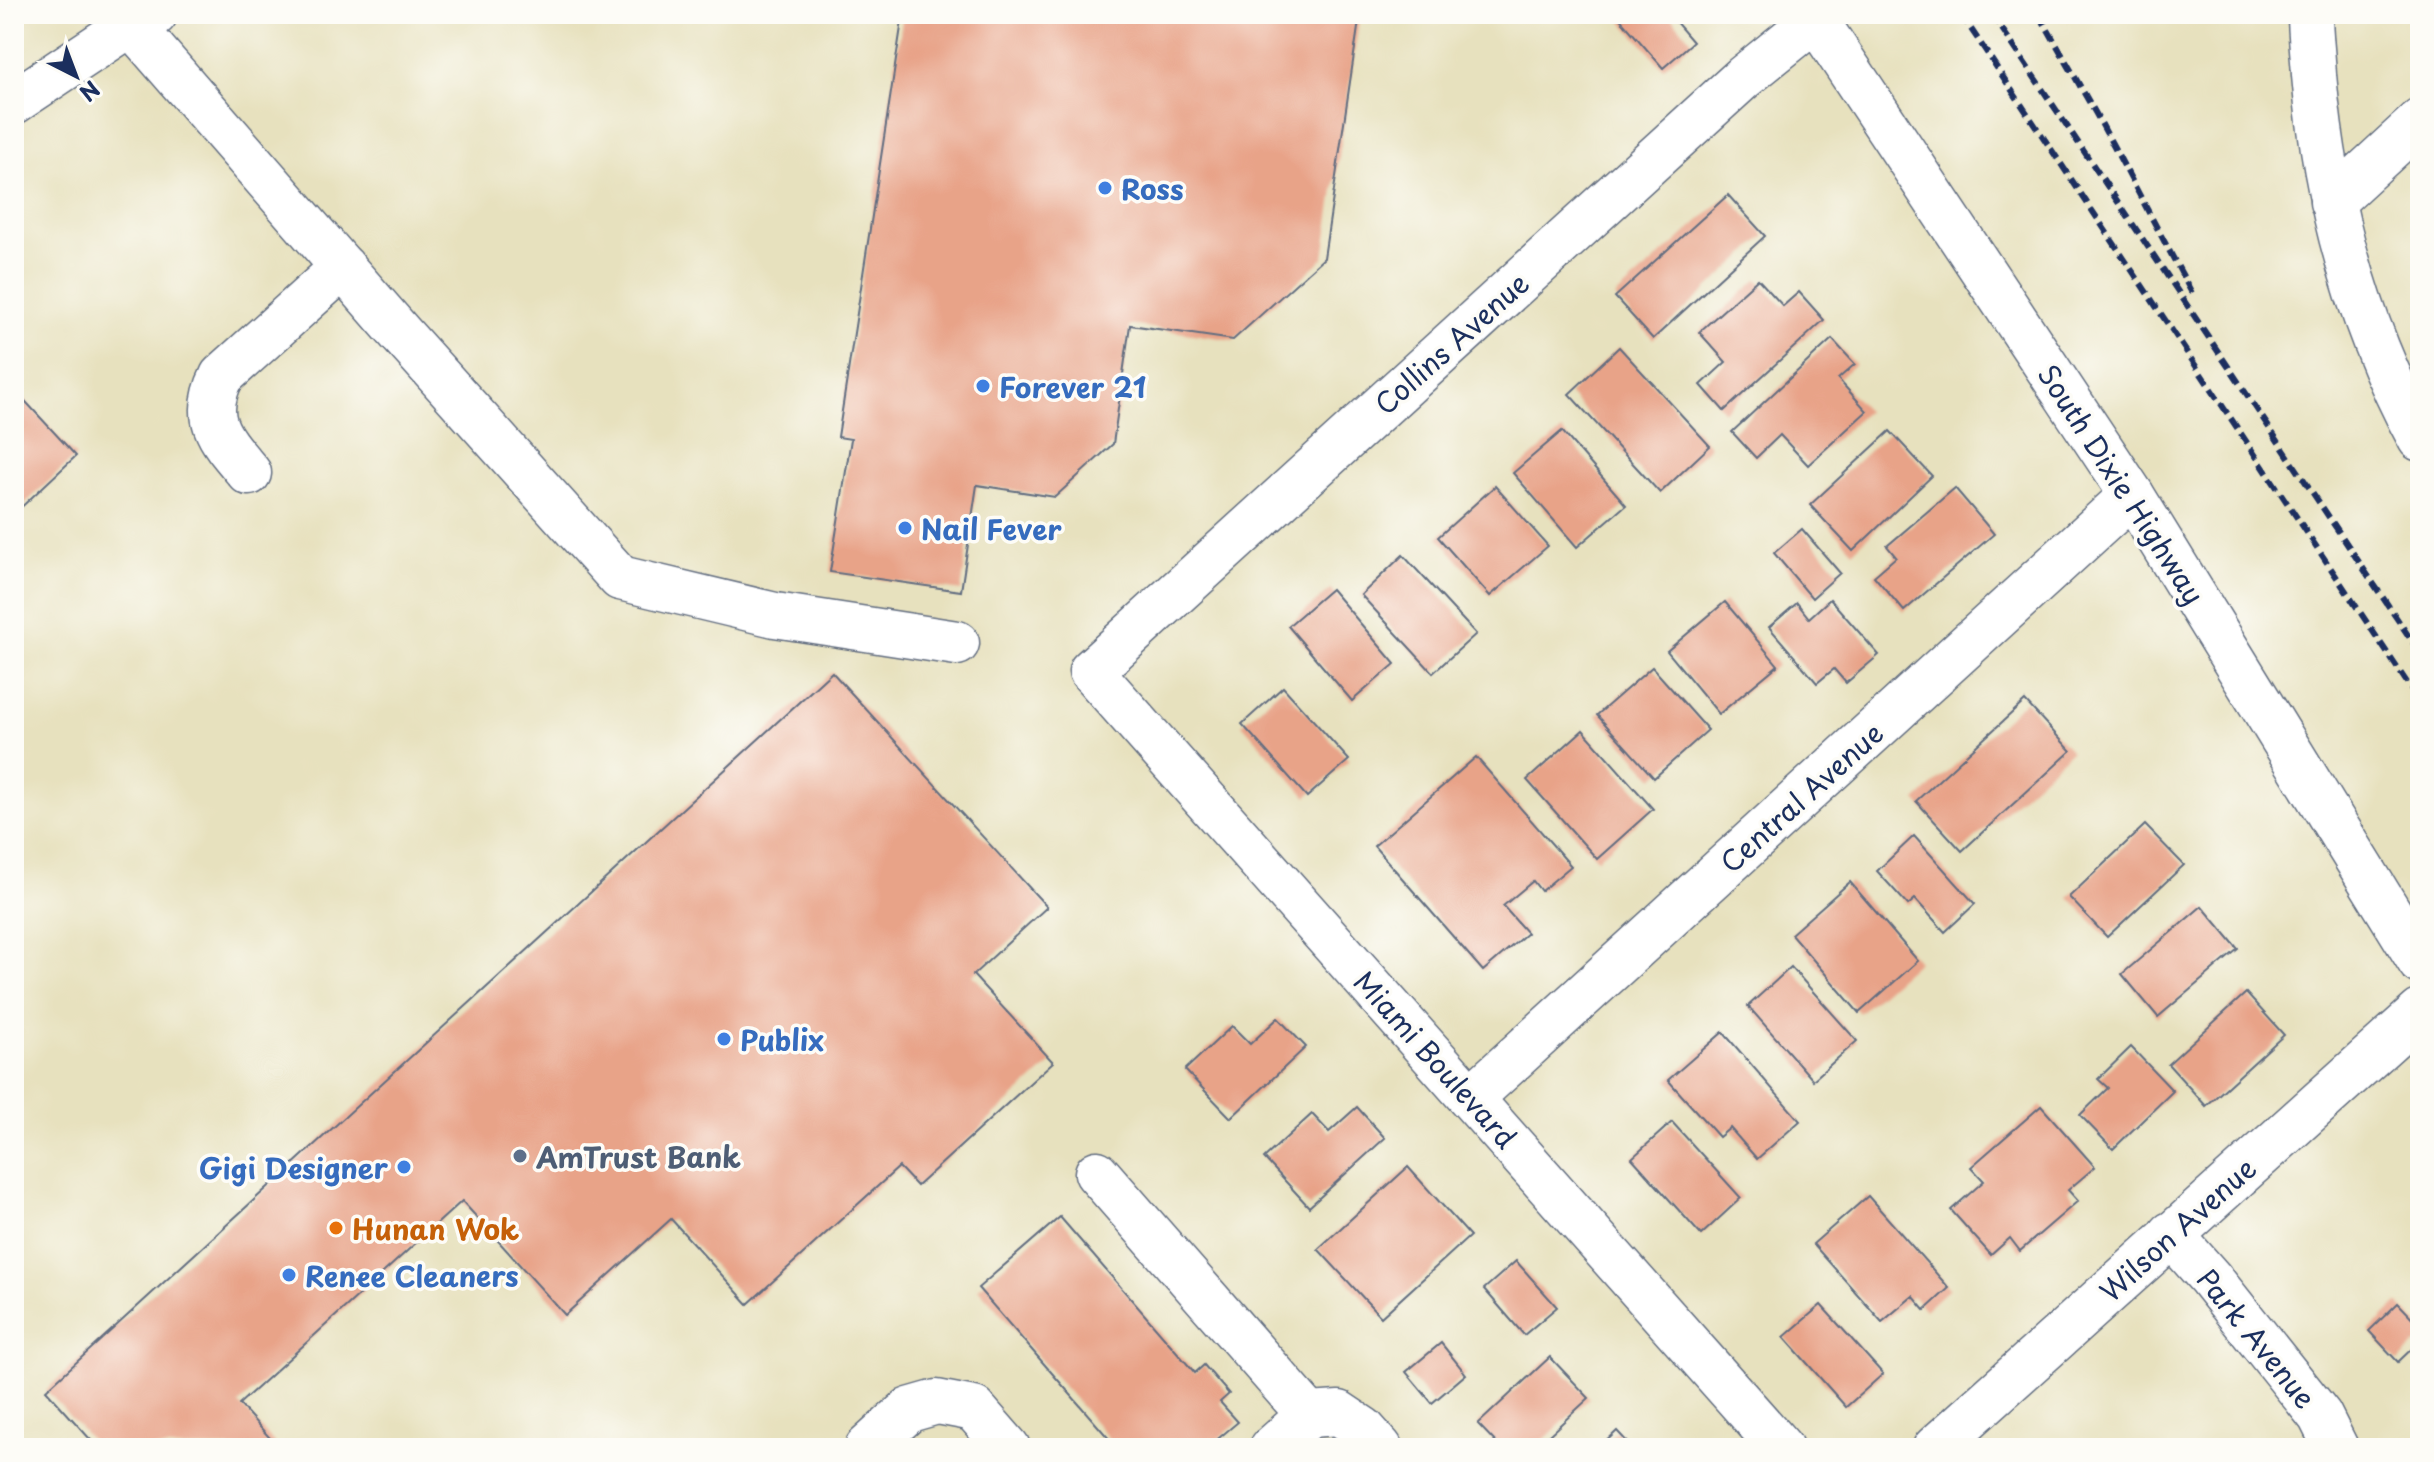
<svg xmlns="http://www.w3.org/2000/svg" width="2434" height="1462" font-family="'Playpen Sans',sans-serif">
  <style>
    .building { fill: #e8a388 }
    .lines { fill: none; stroke-linecap: round; stroke-linejoin: round }
    .minor-casing { stroke: #626d80; stroke-width: 47 }
    .minor { stroke: #fff; stroke-width: 44 }
    .rail { stroke: #1b2f5e; stroke-width: 6; stroke-dasharray: 12 6; stroke-linecap: butt }
    .shop-dot { fill: #3f7fe0; stroke: #fdfcf7; stroke-width: 3 }
    .service-dot { fill: #5c6f8a; stroke: #fdfcf7; stroke-width: 3 }
    .food-dot { fill: #e8710a; stroke: #fdfcf7; stroke-width: 3 }
    .labels { text-anchor: middle; dominant-baseline: central; stroke-width: 7; stroke-linejoin: round; paint-order: stroke }
    .shop-label { font-size: 28px; font-weight: bold; fill: #366cbe; stroke: #fdfcf7; text-anchor: start }
    .street-label { font-size: 28px; fill: #1b2f5e; stroke: #fdfcf7 }
    .service-label { font-size: 28px; font-weight: bold; fill: #4e5e75; stroke: #fdfcf7; text-anchor: start }
    .food-label { font-size: 28px; font-weight: bold; fill: #c56008; stroke: #fdfcf7; text-anchor: start }
  </style>
  <rect width="100%" height="100%" fill="#fdfcf7"/>
  <filter id="ink" filterUnits="userSpaceOnUse"><feTurbulence type="fractalNoise" baseFrequency=".0125" numOctaves="2"/><feDisplacementMap in="SourceGraphic" scale="16" xChannelSelector="R" yChannelSelector="G"/><feConvolveMatrix kernelMatrix="1 2 1 2 8 2 1 2 1" color-interpolation-filters="sRGB"/></filter>
  <filter id="wash" filterUnits="userSpaceOnUse"><feTurbulence type="fractalNoise" baseFrequency=".006" numOctaves="4" result="noise"/><feDisplacementMap in="SourceGraphic" scale="32" xChannelSelector="R" yChannelSelector="G"/><feGaussianBlur stdDeviation="1.8" result="paint"/><feColorMatrix in="noise" values="0 0 0 0 0 0 0 0 0 0 0 0 0 0 0 0 0 1.4 0 .05"/><feComposite in="paint" operator="in"/></filter>
  <g filter="url(#wash)">
    <rect width="100%" height="100%" fill="#e7e1be"/>
    <g id="blocks">
      <g class="building">
        <path d="M903 14H1360L1324 258 1233 340 1130 325 1113 444 1055 497 977 485 961 591 830 572 851 439 838 437Z"/>
        <path d="M1616 14H1669L1693 42 1663 68Z"/>
        <path d="M1728 195 1765 236 1653 339 1615 297Z"/>
        <path d="M1758 279 1783 306 1799 292 1824 320 1724 411 1701 385 1726 362 1699 332Z"/>
        <path d="M1832 339 1855 364 1838 379 1867 411 1808 465 1780 435 1756 458 1732 432Z"/>
        <path d="M1619 347 1710 446 1660 493 1569 394Z"/>
        <path d="M14 389 76 456 14 514Z"/>
        <path d="M1562 431 1626 505 1577 547 1513 473Z"/>
        <path d="M1890 431 1932 476 1853 551 1810 505Z"/>
        <path d="M1495 486 1548 546 1490 596 1438 537Z"/>
        <path d="M1955 488 1994 534 1904 611 1874 576 1896 557 1887 546Z"/>
        <path d="M1802 529 1840 573 1812 598 1774 553Z"/>
        <path d="M1403 555 1476 634 1433 673 1361 595Z"/>
        <path d="M1331 589 1395 664 1352 701 1288 626Z"/>
        <path d="M1830 599 1879 655 1846 683 1834 669 1817 683 1769 627 1797 603 1809 618Z"/>
        <path d="M1725 602 1778 665 1719 714 1667 651Z"/>
        <path d="M1652 667 1708 730 1654 778 1597 715Z"/>
        <path d="M832 672 1047 907 973 975 1053 1062 917 1186 899 1167 748 1304 671 1219 565 1315 462 1201 239 1404 279 1448H98L46 1390Z"/>
        <path d="M1283 687 1349 760 1307 797 1242 724Z"/>
        <path d="M2025 701 2071 751 1962 851 1916 801Z"/>
        <path d="M1583 730 1653 809 1597 859 1527 780Z"/>
        <path d="M1476 757 1571 866 1541 891 1533 881 1503 906 1527 933 1483 971 1374 846Z"/>
        <path d="M2145 825 2184 865 2107 937 2069 897Z"/>
        <path d="M1914 836 1975 904 1945 932 1915 899 1908 905 1877 871Z"/>
        <path d="M1850 882 1918 961 1859 1013 1791 934Z"/>
        <path d="M2202 906 2238 949 2158 1017 2122 974Z"/>
        <path d="M1791 967 1857 1041 1813 1080 1748 1006Z"/>
        <path d="M2246 993 2284 1035 2206 1106 2168 1064Z"/>
        <path d="M1278 1018 1306 1047 1231 1118 1185 1070 1232 1026 1250 1044Z"/>
        <path d="M1723 1032 1800 1121 1757 1159 1730 1128 1719 1137 1668 1080Z"/>
        <path d="M2131 1047 2173 1091 2113 1149 2080 1115 2108 1088 2098 1079Z"/>
        <path d="M2041 1106 2095 1167 2068 1190 2078 1201 2020 1251 2010 1238 1991 1255 1951 1210 1984 1181 1971 1167Z"/>
        <path d="M1357 1107 1385 1138 1309 1207 1264 1158 1312 1114 1329 1132Z"/>
        <path d="M1672 1122 1741 1198 1701 1235 1632 1158Z"/>
        <path d="M1408 1167 1470 1236 1381 1317 1318 1249Z"/>
        <path d="M1868 1196 1949 1288 1925 1310 1913 1296 1882 1322 1813 1244Z"/>
        <path d="M1060 1217 1195 1373 1204 1365 1229 1394 1220 1402 1238 1422 1207 1448H1117L978 1288Z"/>
        <path d="M1516 1261 1557 1307 1524 1335 1484 1289Z"/>
        <path d="M2398 1303 2420 1326V1341L2398 1362 2369 1331Z"/>
        <path d="M1821 1305 1883 1374 1846 1407 1784 1337Z"/>
        <path d="M1441 1343 1466 1374 1432 1403 1406 1372Z"/>
        <path d="M1550 1357 1589 1398 1535 1448H1501L1478 1424Z"/>
        <path d="M1617 1431 1633 1448H1599Z"/>
      </g>
    </g>
  </g>
  <g filter="url(#ink)">
    <use href="#blocks" fill-opacity="0" stroke="#626d80" stroke-width="2"/>
    <g class="lines">
      <g class="minor-casing">
        <g id="minor">
          <path d="M126 14 131 24 400 333 620 578 775 615 957 643"/>
          <path d="M1812 14 2132 495 2420 962"/>
          <path d="M2310 14C2310 34 2313 55 2314 75 2325 202 2359 327 2420 439"/>
          <path d="M14 102 131 24 155 14"/>
          <path d="M2332 202 2420 121"/>
          <path d="M249 473C221 440 200 420 222 376L343 267"/>
          <path d="M1471 1098 2132 495"/>
          <path d="M1097 1173 1309 1415"/>
          <path d="M2171 1234 2210 1278 2320 1416 2336 1448"/>
          <path d="M1309 1415 1339 1413 1363 1429 1380 1448"/>
          <path d="M867 1448 909 1410 937 1402 974 1409 1008 1448"/>
          <path d="M1272 1448 1309 1415"/>
          <path d="M1781 1448 1091 671 1744 77 1816 19"/>
          <path d="M1935 1448 2420 1012"/>
        </g>
      </g>
      <use href="#minor" class="minor"/>
      <g class="rail">
        <path d="M1961 14 2420 702"/>
        <path d="M1992 14 2420 653"/>
        <path d="M2039 14 2100 121 2194 297"/>
      </g>
    </g>
  </g>
  <g class="shop-dot">
    <circle cx="1105" cy="188" r="8"/>
    <circle cx="983" cy="386" r="8"/>
    <circle cx="905" cy="528" r="8"/>
    <circle cx="724" cy="1039" r="8"/>
    <circle cx="404" cy="1167" r="8"/>
    <circle cx="289" cy="1275" r="8"/>
  </g>
  <circle class="service-dot" cx="520" cy="1156" r="8"/>
  <circle class="food-dot" cx="336" cy="1228" r="8"/>
  <g class="labels">
    <g class="shop-label">
      <text x="1121" y="188">Ross</text>
      <text x="999" y="386">Forever 21</text>
      <text x="921" y="528">Nail Fever</text>
      <text x="740" y="1039">Publix</text>
      <text x="388" y="1167" text-anchor="end">Gigi Designer</text>
      <text x="305" y="1275">Renee Cleaners</text>
    </g>
    <g class="street-label">
      <text transform="translate(1451 343) rotate(-42)">Collins Avenue</text>
      <text transform="translate(2122 484) rotate(57)">South Dixie Highway</text>
      <text transform="translate(1801 797) rotate(-42)">Central Avenue</text>
      <text transform="translate(1436 1059) rotate(48)">Miami Boulevard</text>
      <text transform="translate(2177 1229) rotate(-42)">Wilson Avenue</text>
      <text transform="translate(2257 1338) rotate(51)">Park Avenue</text>
    </g>
    <g class="service-label">
      <text x="536" y="1156">AmTrust Bank</text>
    </g>
    <g class="food-label">
      <text x="352" y="1228">Hunan Wok</text>
    </g>
  </g>
  <rect width="2434" height="1462" fill="none" stroke="#fdfcf7" stroke-width="48"/>
  <g transform="translate(76 76) rotate(138)" stroke="#fdfcf7" stroke-width="6" paint-order="stroke">
  <path d="M0-6L14 30L0 20L-14 30Z" fill="#1b2f5e"/>
  <text y="-12" font-size="22" font-weight="bold" text-anchor="middle" fill="#1b2f5e">N</text>
  </g>
</svg>
